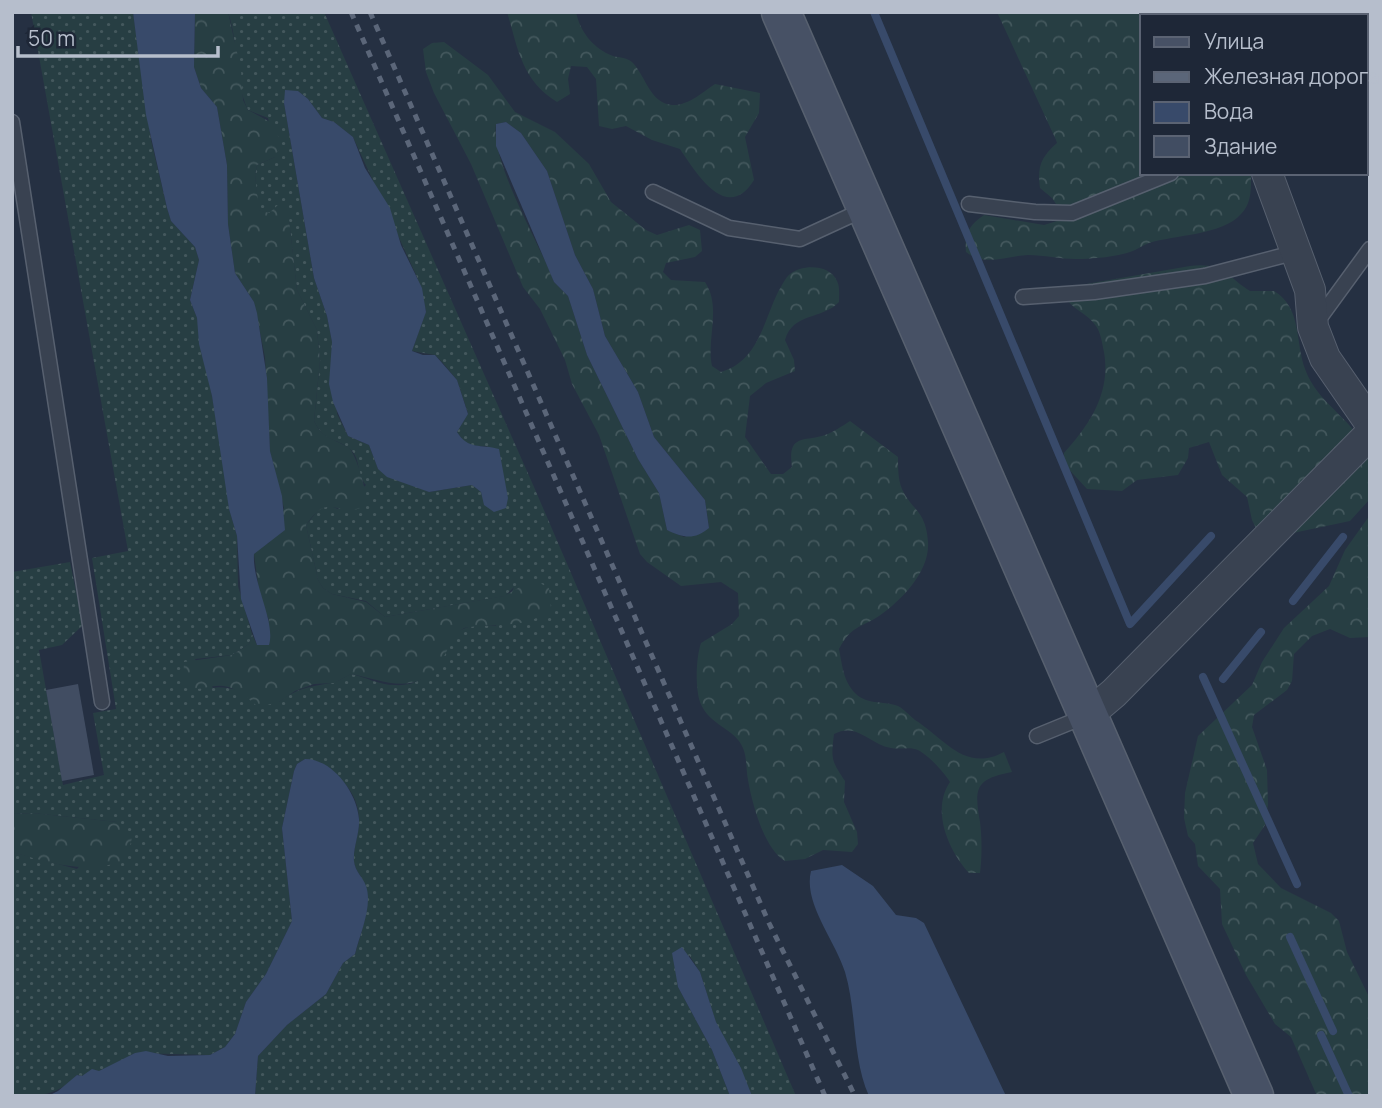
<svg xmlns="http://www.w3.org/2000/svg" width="1382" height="1108" font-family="Manrope,sans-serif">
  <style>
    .grass { fill: url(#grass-dots); fill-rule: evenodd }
    .forest { fill: url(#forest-crowns); fill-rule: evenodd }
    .water { fill: #384a6a }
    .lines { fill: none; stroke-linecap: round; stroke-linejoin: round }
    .stream { stroke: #384a6a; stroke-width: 8 }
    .building { fill: #414d62 }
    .service-casing { stroke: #57606f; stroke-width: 17 }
    .minor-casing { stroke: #57606f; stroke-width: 32 }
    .secondary-casing { stroke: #57606f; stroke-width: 41 }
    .service { stroke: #394251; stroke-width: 14 }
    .minor { stroke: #394251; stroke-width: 30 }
    .secondary { stroke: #475165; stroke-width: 38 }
    .rail { stroke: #5b6679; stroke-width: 5; stroke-dasharray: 7 7; stroke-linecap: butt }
  </style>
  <defs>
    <pattern id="grass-dots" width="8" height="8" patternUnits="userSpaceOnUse" patternTransform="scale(1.75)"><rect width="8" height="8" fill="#273e43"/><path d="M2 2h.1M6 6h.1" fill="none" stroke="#44585d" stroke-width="1.8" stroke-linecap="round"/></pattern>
    <pattern id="forest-crowns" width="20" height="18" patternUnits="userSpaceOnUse" patternTransform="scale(1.75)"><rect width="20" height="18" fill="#273e43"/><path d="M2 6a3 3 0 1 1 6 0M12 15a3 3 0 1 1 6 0" fill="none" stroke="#44585d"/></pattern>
  </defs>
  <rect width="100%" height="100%" fill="#253042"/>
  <path class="grass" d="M31 12H133L151 140 167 208 171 221 195 247 199 260 190 300 197 318 225 465 229 509 237 536 238 586 252 634 249 644 232 655 195 659 213 688C228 684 262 698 279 702 295 689 311 686 331 683 338 682 344 677 351 674 365 677 380 685 394 685 441 688 439 640 463 629 473 624 486 625 496 626L514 587 505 596 385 617 366 601 332 594 323 588 318 580 306 525 319 509 328 505 338 509 366 485C356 474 361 458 350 449 335 437 325 443 314 421L320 361 317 330 297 290 289 220 258 210 255 175 257 165 275 157 268 118 248 110C234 80 239 44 228 12H324L534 487 796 1096H752L716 1023 700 972 689 955 678 987 712 1050 730 1096H255L258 1056 287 1025 326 994 343 963 355 954C361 932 371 909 365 886 363 877 355 871 354 862 353 849 358 837 359 824 361 790 334 768 305 759L297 764 294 771 282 828 292 921 266 974 246 1002 235 1034 225 1047 210 1055 135 1053 110 1068 82 1076 77 1075C57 1096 40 1096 12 1096V852L77 869 117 822 33 813 12 814V572L70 562 83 625 62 645 39 650 63 785 104 775 93 713 116 709 92 558 128 551ZM298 91 308 99 322 118 334 122 353 137 417 277 426 311 412 351 435 355 443 363 457 380 468 413 457 432C465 445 472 447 487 446L481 492 472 485 429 492 378 469 369 445 348 436 337 414 332 342 327 316 314 278 284 103Z"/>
  <g class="forest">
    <path d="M195 12H228L241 70 243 100 248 110 276 125 280 147 275 157 257 165 255 175 259 210 269 213 278 205 288 210 297 290 317 330 320 361 314 421C323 440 334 438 349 448 356 453 368 496 367 505 336 522 331 488 306 525L318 580 323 588 332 594 366 602 385 617 504 596 527 583 538 582 549 588 551 608C530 630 491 623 464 628 449 638 449 652 439 664 414 697 383 680 351 674L334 683 314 684 295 691 279 702 258 707C249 699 236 687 223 686 208 684 199 694 183 685L184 662 232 655 249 644 252 634 257 645 269 620 260 598 254 554 260 546 269 543 284 508 270 451 265 357 254 302 235 273 228 224 227 165 217 107 201 88 194 67Z"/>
    <path d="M507 12H576C580 32 594 49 613 56 620 58 627 57 633 63 646 77 650 103 672 105 688 106 703 92 715 84L760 93 759 113 745 137 754 180C727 224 696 173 680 149L652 140 626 126 612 129 599 126 596 79 587 67 571 66 568 79 570 94 557 102C521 80 518 48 507 12Z"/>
    <path d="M997 12H1157L1158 16H1142V173H1251C1251 188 1252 203 1241 214 1223 235 1174 235 1149 243 1143 245 1137 250 1130 252 1114 257 1093 259 1076 259 1060 259 1044 255 1028 255 1006 256 985 267 966 252 964 234 969 225 984 215L1044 225 1057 221 1060 210 1052 198 1040 188C1037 167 1041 157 1057 143L1056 140Z"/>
    <path d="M444 42 488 75 515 112 555 132 589 164 611 202 646 230 657 235 689 225 700 230 702 251 695 257 666 263 663 272 671 280 705 282C722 308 706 339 712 366L721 372C758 361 763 323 778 292 781 287 785 278 790 274 802 264 830 264 837 281 840 287 839 295 839 302 822 320 793 312 785 340L794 360 795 371 766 383 750 396 745 437 771 474H783L792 467C787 433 805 442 825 435 834 432 842 426 850 421L898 457C898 467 898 480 902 489 912 511 926 510 928 542 930 571 902 600 879 616 859 629 852 625 839 649 842 664 843 679 853 691 866 706 882 700 898 706 904 709 910 716 915 720 945 739 965 773 1004 752L1012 772C975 779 974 788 980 822 982 838 982 857 980 873H969C948 850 931 810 950 782 944 772 928 755 918 750 910 746 900 750 891 748 869 744 857 722 834 734 831 759 831 760 845 781L844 802 857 832 858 844 852 852 823 850 805 859 785 861C764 849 752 803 748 780 746 770 747 757 743 748 735 728 709 726 700 702 695 687 696 658 701 643L732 624 739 616 738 593 721 582 681 586 647 562 640 554 599 435 572 384 565 360 540 309 523 287 471 164 434 93 426 72 423 49 432 43ZM506 122 521 133 547 171 575 255 593 289 605 336 638 392 654 437 705 500 709 527 684 537 667 530 659 493 638 459 587 355 568 296 554 282C540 244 490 161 496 124Z"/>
    <path d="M1190 266C1223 262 1226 276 1250 291H1274C1302 308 1295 341 1305 369 1317 404 1357 421 1369 456 1373 468 1370 487 1370 499L1350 521 1274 537 1257 530 1252 520 1247 497 1222 475 1209 442 1189 448 1188 458 1178 475 1137 480 1122 491 1087 489 1064 464V453C1090 424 1111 393 1104 352 1102 343 1101 333 1096 326 1087 313 1073 310 1065 297L1069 287Z"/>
    <path d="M1370 515V637L1350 638 1330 629 1312 636 1294 654 1292 681 1287 690 1254 715 1252 727 1267 770 1268 804 1265 825 1253 843 1258 864 1281 888 1331 913 1339 921 1347 952 1370 999V1096H1317L1291 1037 1275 1024 1246 975 1222 924 1220 889 1198 866 1195 844 1188 836 1184 818 1185 793 1198 736 1252 685 1262 662 1284 628 1329 586 1345 550Z"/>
    <path d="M33 813 117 822 132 838 126 861C81 874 55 864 12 852V814Z"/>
  </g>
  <g class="water">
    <path d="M133 12H195L194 67 201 88 217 107 227 165 228 224 235 273 254 302 257 313 267 378 270 451 282 496 285 530 254 554C252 583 276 622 269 645H257L241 599 237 536 229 509 212 396 199 344 197 318 190 300 199 260 195 247 171 221 167 208 146 115Z"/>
    <path d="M285 90 298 91 308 99 322 118 334 122 353 137 365 168 390 208 401 245 422 288 426 312 412 351 423 355H435L457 380 468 414 457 432C468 450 481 444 499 449L508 498 506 508 494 512 484 505 481 492 472 485 429 492 387 477 378 469 369 445 348 436 333 402 329 384 332 342 327 316 314 278 284 103Z"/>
    <path d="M506 122 521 133 547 171 575 255 593 289 605 336 638 392 654 437 705 500 709 528C695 540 683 538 667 530L659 493 638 459 587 355 568 296 554 282 496 146V124Z"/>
    <path d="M305 759C333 759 357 793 359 819 360 833 353 847 354 861 355 872 363 877 366 886 373 906 360 934 355 954L343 963 326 994 287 1025 258 1056 255 1096H48L58 1091 77 1075 82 1076 92 1069 99 1071 135 1053 146 1051 168 1056 210 1055 225 1047 235 1034 246 1002 266 974 292 921 282 828 294 771 297 764Z"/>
    <path d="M842 865 873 886 896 915 916 918 924 923 1006 1096H869C852 1058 857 1012 845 972 835 940 803 903 811 871Z"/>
    <path d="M682 947 700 972 716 1022 741 1068 752 1096H730L712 1050 678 987 672 953Z"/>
  </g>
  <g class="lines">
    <g class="stream">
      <path d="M874 12 1130 624 1211 536"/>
      <path d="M1293 601 1343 537"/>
      <path d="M1203 677 1297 884"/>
      <path d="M1223 679 1261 632"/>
      <path d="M1290 937 1333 1031"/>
      <path d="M1321 1035 1349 1096"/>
    </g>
  </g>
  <path class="building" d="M78 684 94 775 62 781 46 690Z"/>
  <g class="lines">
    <g class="service-casing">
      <g id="service">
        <path d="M12 122 102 702"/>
        <path d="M653 192 729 228 800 239 865 209"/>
        <path d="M969 204 1035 212 1072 213 1171 173"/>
        <path d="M1023 297 1094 292 1205 276 1297 252"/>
        <path d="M1316 323 1370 249"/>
        <path d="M1037 736 1086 716"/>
      </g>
    </g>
    <g class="minor-casing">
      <g id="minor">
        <path d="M1201 12 1202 16"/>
        <path d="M1267 173 1310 290 1313 327 1325 358 1370 423"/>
        <path d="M1088 715 1114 693 1370 434"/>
      </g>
    </g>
    <g class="secondary-casing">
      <path id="secondary" d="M781 12 1254 1096"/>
    </g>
    <use href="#service" class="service"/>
    <use href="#minor" class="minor"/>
    <use href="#secondary" class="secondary"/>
    <g class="rail">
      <path d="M351 12 825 1096"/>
      <path d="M370 12 769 923 855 1096"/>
    </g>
  </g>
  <rect width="1382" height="1108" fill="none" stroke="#b6becc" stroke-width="28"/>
  <rect x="1140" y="14" width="228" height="161" fill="#1e2737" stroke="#5b6373" stroke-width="2"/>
  <rect x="1154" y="37" width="35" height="10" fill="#475165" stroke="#5b6373" stroke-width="2"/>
  <text x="1204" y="49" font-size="21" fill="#b6becc">Улица</text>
  <rect x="1154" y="72" width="35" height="10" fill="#5b6679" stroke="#5b6373" stroke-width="2"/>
  <text x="1204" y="84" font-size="21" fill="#b6becc">Железная дорога</text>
  <rect x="1154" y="102" width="35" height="21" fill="#384a6a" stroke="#5b6373" stroke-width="2"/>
  <text x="1204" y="119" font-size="21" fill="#b6becc">Вода</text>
  <rect x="1154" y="136" width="35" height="21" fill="#414d62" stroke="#5b6373" stroke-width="2"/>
  <text x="1204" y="154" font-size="21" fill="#b6becc">Здание</text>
  <path d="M18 46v10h200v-10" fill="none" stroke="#b6becc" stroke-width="3.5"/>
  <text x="28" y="46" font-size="21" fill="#b6becc" stroke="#1e2737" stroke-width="5" paint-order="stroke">50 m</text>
</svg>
